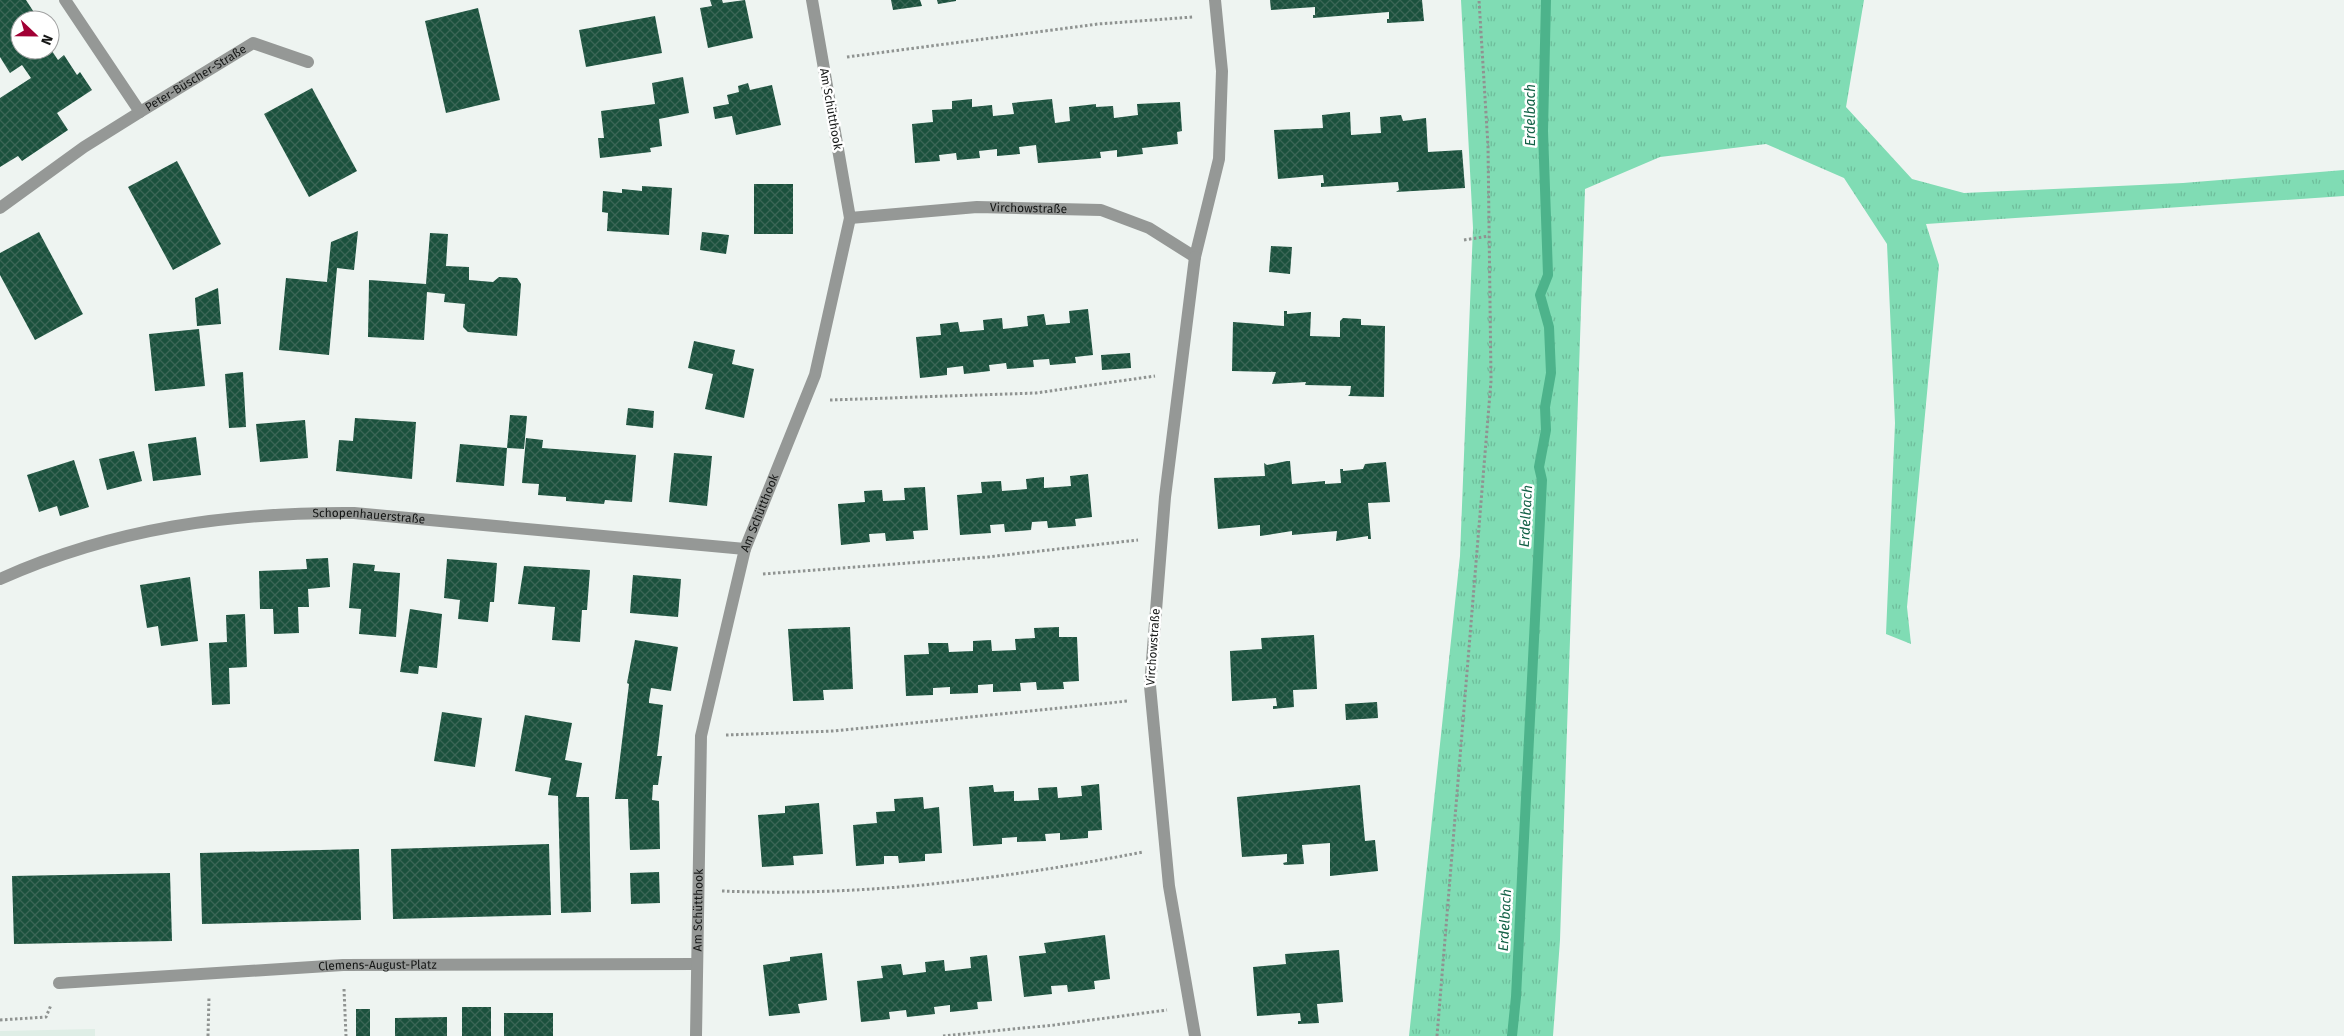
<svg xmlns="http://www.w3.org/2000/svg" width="2344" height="1036" font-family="'Fira Sans',sans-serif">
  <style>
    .built { fill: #dfeee6 }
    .grass { fill: url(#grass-tufts) }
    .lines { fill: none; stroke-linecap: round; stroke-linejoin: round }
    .stream { stroke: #4db38b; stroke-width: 10 }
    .building { fill: url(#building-cross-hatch) }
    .path { stroke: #8f9391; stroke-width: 3; stroke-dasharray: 2.5 2.5; stroke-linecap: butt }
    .minor { stroke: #959896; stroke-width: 12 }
    .labels { text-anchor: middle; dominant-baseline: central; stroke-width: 5; stroke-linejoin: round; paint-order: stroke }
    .street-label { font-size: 12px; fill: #151716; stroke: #fff }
    .water-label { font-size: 14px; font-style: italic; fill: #146247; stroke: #fff }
  </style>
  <defs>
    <pattern id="grass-tufts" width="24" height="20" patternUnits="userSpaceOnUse" patternTransform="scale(1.25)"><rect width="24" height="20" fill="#80dcb4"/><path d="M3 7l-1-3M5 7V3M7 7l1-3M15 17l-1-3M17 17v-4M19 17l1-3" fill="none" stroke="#6ebc9a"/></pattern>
    <pattern id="building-cross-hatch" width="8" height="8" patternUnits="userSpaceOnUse" patternTransform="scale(1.25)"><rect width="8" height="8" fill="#1b513d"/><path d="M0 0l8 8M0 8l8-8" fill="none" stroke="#3b6656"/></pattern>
  </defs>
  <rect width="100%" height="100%" fill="#eef4f1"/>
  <path class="built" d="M95 1029V1036H0V1031Z"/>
  <path class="grass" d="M1461 0H1864L1846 107 1912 179 1964 193 2183 183 2344 170V196L1926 224 1939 265 1907 607 1911 644 1886 634 1895 423 1887 244 1844 178 1766 144 1660 157 1585 189 1560 940 1553 1036H1409L1460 556 1473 228Z"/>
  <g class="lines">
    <path class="stream" d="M1512 1036 1516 997 1542 480 1539 467 1546 430 1545 407 1551 373 1549 327 1540 295 1548 275 1543 131 1546 0"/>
  </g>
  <g class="building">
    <path d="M0 0H26L39 20H20V50H50V48L58 60 64 55 77 75 80 72 92 90 57 113 68 130 22 161 18 156 0 167V98L31 78 22 65 10 73 0 57Z"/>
    <path d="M710 0H722L723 3 745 0 753 38 708 48 700 8 712 6Z"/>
    <path d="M891 0H920L922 6 893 10Z"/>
    <path d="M937 0H956V1L938 4Z"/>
    <path d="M1270 0H1422L1424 21 1387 23V19H1389V12L1313 18V15H1315V7L1271 10Z"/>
    <path d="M478 8 500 100 446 113 425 21Z"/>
    <path d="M655 16 662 53 586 67 579 30Z"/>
    <path d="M683 77 689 113 659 119 662 146 650 148 651 152 600 158 598 138H604L601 111 655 104 652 83Z"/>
    <path d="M748 83 750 90 772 85 781 125 736 135 732 116 715 119 713 107 729 104 727 95 739 92 738 86Z"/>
    <path d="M312 88 357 171 309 197 264 114Z"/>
    <path d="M972 99V107L992 105 993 116 1014 114 1012 103 1052 99 1055 123 1070 121 1069 107 1096 104V107L1113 106 1114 118 1138 115 1137 104 1180 102 1182 131 1177 132 1178 144 1142 148 1143 154 1117 157V150L1100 152 1101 158 1038 163 1036 145 1019 147 1020 154 997 156V149L979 151 980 158 957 160 956 153 939 155 940 161 915 163 912 124 933 122 932 110 952 109V101Z"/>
    <path d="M1350 112 1351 135 1381 133 1380 117 1401 115 1403 121 1426 118 1428 152 1462 150 1465 188 1396 192 1399 190 1398 182 1321 187V183H1324L1323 175 1278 179 1274 130 1323 128 1322 115Z"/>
    <path d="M177 161 221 244 173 270 128 187Z"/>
    <rect x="754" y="184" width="39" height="50"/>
    <path d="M642 186 672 188 669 235 607 231 608 213 602 212 603 191 622 193V189L642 191Z"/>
    <path d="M358 231 354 270 337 268 329 355 279 350 286 278 327 282 331 242Z"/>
    <path d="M39 232 83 314 35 340 0 275V253Z"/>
    <path d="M702 232 729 235 726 254 700 250Z"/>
    <path d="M430 233 448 234 446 266 469 267V280L493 282 499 277 517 278 521 284 517 336 468 332 463 327 465 304 444 302 445 294 427 292 424 340 368 337 369 280 426 284Z"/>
    <path d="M1271 246 1292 247 1290 274 1269 272Z"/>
    <path d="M218 288 221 324 197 326 195 298Z"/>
    <path d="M1088 309 1093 355 1075 357 1076 363 1050 365 1049 359 1033 360 1034 367 1007 369 1006 363 989 365 990 371 964 374 963 366 947 368V375L920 378 916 337 941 335 940 324 958 322 960 332 984 330 983 320 1002 318 1003 329 1028 326 1027 316 1044 314 1046 325 1070 323 1069 311Z"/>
    <path d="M1284 311H1287V314L1311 312 1310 336 1340 337V321L1343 318 1361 319V325L1385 326 1384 397 1348 396 1350 394 1351 386 1305 385 1306 382 1272 384 1276 372 1232 371 1233 322 1284 326Z"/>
    <path d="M199 329 205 386 155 391 149 334Z"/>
    <path d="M694 341 735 350 732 364 754 369 744 418 705 409 713 374 688 368Z"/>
    <path d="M1130 353 1131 368 1102 370 1101 355Z"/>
    <path d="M243 372 246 427 229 428 225 374Z"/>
    <path d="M628 408 654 411 653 428 626 425Z"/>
    <path d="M510 415 527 416 524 449 507 448Z"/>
    <path d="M355 418 416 422 412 479 336 471 339 440 353 441Z"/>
    <path d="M305 420 308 458 260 462 256 424Z"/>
    <path d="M196 437 201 475 153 481 148 444Z"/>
    <path d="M526 438 543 440 542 448 636 455 632 502 605 500 604 504 566 501V497L538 495 539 484 522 483Z"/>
    <path d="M460 444 507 448 504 486 456 482Z"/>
    <path d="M134 451 142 481 107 490 99 459Z"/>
    <path d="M674 453 712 456 707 506 669 502Z"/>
    <path d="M74 460 89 507 60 516 57 506 39 512 27 475Z"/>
    <path d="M1287 461H1290L1292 484 1325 481V484L1341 483 1340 469H1343V471L1363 469 1365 464 1386 462 1390 502 1368 503 1371 539H1368V536L1336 541 1337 531 1292 535V531L1260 536V525L1218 529 1214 478 1265 476 1264 463 1267 465Z"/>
    <path d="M1088 474 1092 517 1075 519 1076 526 1048 528 1047 521 1032 522 1031 530 1005 532 1004 524 990 525 991 533 960 535 957 495 982 493 981 482 1001 481 1002 491 1027 489 1026 479 1044 477V488L1071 486 1070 476Z"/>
    <path d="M925 487 928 530 913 531 914 539 886 541 885 533 869 534 870 542 841 545 838 504 865 502 864 491 882 490 883 501 905 500 904 488Z"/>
    <path d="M328 558 330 587 308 589 309 607H298L299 633 274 634 273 609H260L259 571 307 569 306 559Z"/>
    <path d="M447 559 497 563 494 602H490L488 622 458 619 460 600 444 598Z"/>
    <path d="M353 563 375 565 374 571 400 573 396 637 359 634 361 609 349 608Z"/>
    <path d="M524 566 590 570 587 610H582L580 642 552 640 555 607 518 604Z"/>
    <path d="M633 575 681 579 678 617 630 613Z"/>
    <path d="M190 577 198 641 161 646 158 626 147 628 140 585Z"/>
    <path d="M410 609 442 614 437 668 419 666 418 674 400 672Z"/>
    <path d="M245 614 247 667 229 668 230 704 212 705 209 643 227 642 226 615Z"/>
    <path d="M850 627 853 689 823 690 824 700 793 701 788 629Z"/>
    <path d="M1059 627V637H1077L1079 681 1063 682 1064 689 1037 690 1036 682 1020 683 1021 691 993 692V684L978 685V693L950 694V687L933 688V695L906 696 904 655 929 654 928 643H948L949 652 973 651V641L991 640 992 651 1016 650 1015 639 1035 638 1034 628Z"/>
    <path d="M1314 635 1317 689 1293 690 1294 707 1273 709V706H1277L1276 698 1232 701 1230 651 1262 649 1261 638Z"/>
    <path d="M635 640 678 647 671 691 651 688 649 700V703L663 705 657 756H662L658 785H653L652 800 659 801 660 849 630 850 628 799H615L629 684 627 683Z"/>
    <path d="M1377 702 1378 718 1346 720 1345 704Z"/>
    <path d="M442 712 482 718 475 767 434 761Z"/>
    <path d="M525 715 572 723 565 760 582 763 576 797H589L591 912 561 913 558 796 548 795 551 778 515 771Z"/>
    <path d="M1099 784 1102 830 1088 831V838L1060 840V833L1045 834 1046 841 1017 842V837L1002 838V844L973 846 969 787 993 785 994 792 1014 791V801L1039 800 1038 788 1057 787 1058 798 1082 796 1081 786Z"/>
    <path d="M1360 785 1365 841 1375 840 1378 871 1330 876V843L1302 845 1304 864 1284 865 1283 863 1287 862V854L1242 857 1237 797Z"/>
    <path d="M923 797 924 809 939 807 942 853 925 854V861L899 863 898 856H884V864L856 866 853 825 877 823 876 812 895 811 894 799Z"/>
    <path d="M819 803 823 854 793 856 794 865 762 867 758 815 785 813V806Z"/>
    <path d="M549 844 551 915 393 919 391 849Z"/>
    <path d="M359 849 361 920 202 924 200 853Z"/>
    <path d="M659 872 660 903 631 904 630 873Z"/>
    <path d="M170 873 172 941 14 944 12 876Z"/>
    <path d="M1105 935 1110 979 1094 981 1095 989 1068 992 1067 985 1051 986 1052 994 1024 997 1019 956 1046 953 1044 943Z"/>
    <path d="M1339 950 1343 1002 1317 1004 1319 1023 1298 1024V1021H1301L1300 1013 1257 1016 1253 967 1286 964 1285 954Z"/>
    <path d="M822 953 827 1000 798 1004 800 1013 769 1016 763 965 790 961V957Z"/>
    <path d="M987 955 992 1001 977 1002 978 1009 950 1012V1005L934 1007 935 1014 907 1017 906 1010 889 1012 890 1019 861 1022 857 981 883 978 881 966 901 964 903 975 926 972 925 962 944 960 945 971 971 968 970 957Z"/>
    <rect x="462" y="1007" width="29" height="29"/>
    <rect x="356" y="1009" width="14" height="27"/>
    <rect x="504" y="1013" width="49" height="23"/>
    <path d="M447 1017V1036H395V1018Z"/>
  </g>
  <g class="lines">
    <g class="path">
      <path d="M847 57 1098 24 1193 17"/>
      <path d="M1464 240 1489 236"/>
      <path d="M830 400 1036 393 1155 376"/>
      <path d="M763 574 987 557 1138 540"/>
      <path d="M726 735 834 731 1128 701"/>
      <path d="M722 891C863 897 1004 879 1143 852"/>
      <path d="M344 989 346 1036"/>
      <path d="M0 1020 46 1017 51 1005"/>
      <path d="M208 1036 209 996"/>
      <path d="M943 1036 1054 1025 1167 1010"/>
      <path d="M1437 1036 1491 381 1488 146 1479 0"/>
    </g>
    <g class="minor">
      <path id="s1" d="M65 0 140 112 253 43 308 62"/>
      <path d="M0 208 84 147 140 112"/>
      <path id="s2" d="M850 218 977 207 1101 210 1149 228 1195 257 1219 159 1222 71 1215 0"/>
      <path d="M1195 257 1165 497 1150 686 1169 886 1195 1036"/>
      <path id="s3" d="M0 579C114 528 230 512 354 513L745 549"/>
      <path id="s4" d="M59 983 343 965 696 964"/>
      <path id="s5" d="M696 1036 701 736 745 549 815 375 850 218 812 0"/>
    </g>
  </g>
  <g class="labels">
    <g class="street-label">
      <text stroke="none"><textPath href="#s1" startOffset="200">Peter-Büscher-Straße</textPath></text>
      <text transform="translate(831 109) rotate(80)">Am Schütthook</text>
      <text stroke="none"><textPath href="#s2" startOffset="179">Virchowstraße</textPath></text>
      <text stroke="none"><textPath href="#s5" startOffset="531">Am Schütthook</textPath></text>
      <text stroke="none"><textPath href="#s3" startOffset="378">Schopenhauerstraße</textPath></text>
      <text transform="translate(1153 647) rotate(-86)">Virchowstraße</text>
      <text stroke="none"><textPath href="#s5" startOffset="126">Am Schütthook</textPath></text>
      <text stroke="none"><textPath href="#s4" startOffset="319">Clemens-August-Platz</textPath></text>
    </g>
    <g class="water-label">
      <text transform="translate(1530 115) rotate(-90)">Erdelbach</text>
      <text transform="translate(1526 516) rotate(-87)">Erdelbach</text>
      <text transform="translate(1505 920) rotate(-87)">Erdelbach</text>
    </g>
  </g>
  <g transform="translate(35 35) rotate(112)"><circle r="24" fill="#ffffff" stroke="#a1a2a2"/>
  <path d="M0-4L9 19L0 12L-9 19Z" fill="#a10034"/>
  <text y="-8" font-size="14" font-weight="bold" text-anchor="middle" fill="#151716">N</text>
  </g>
</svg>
